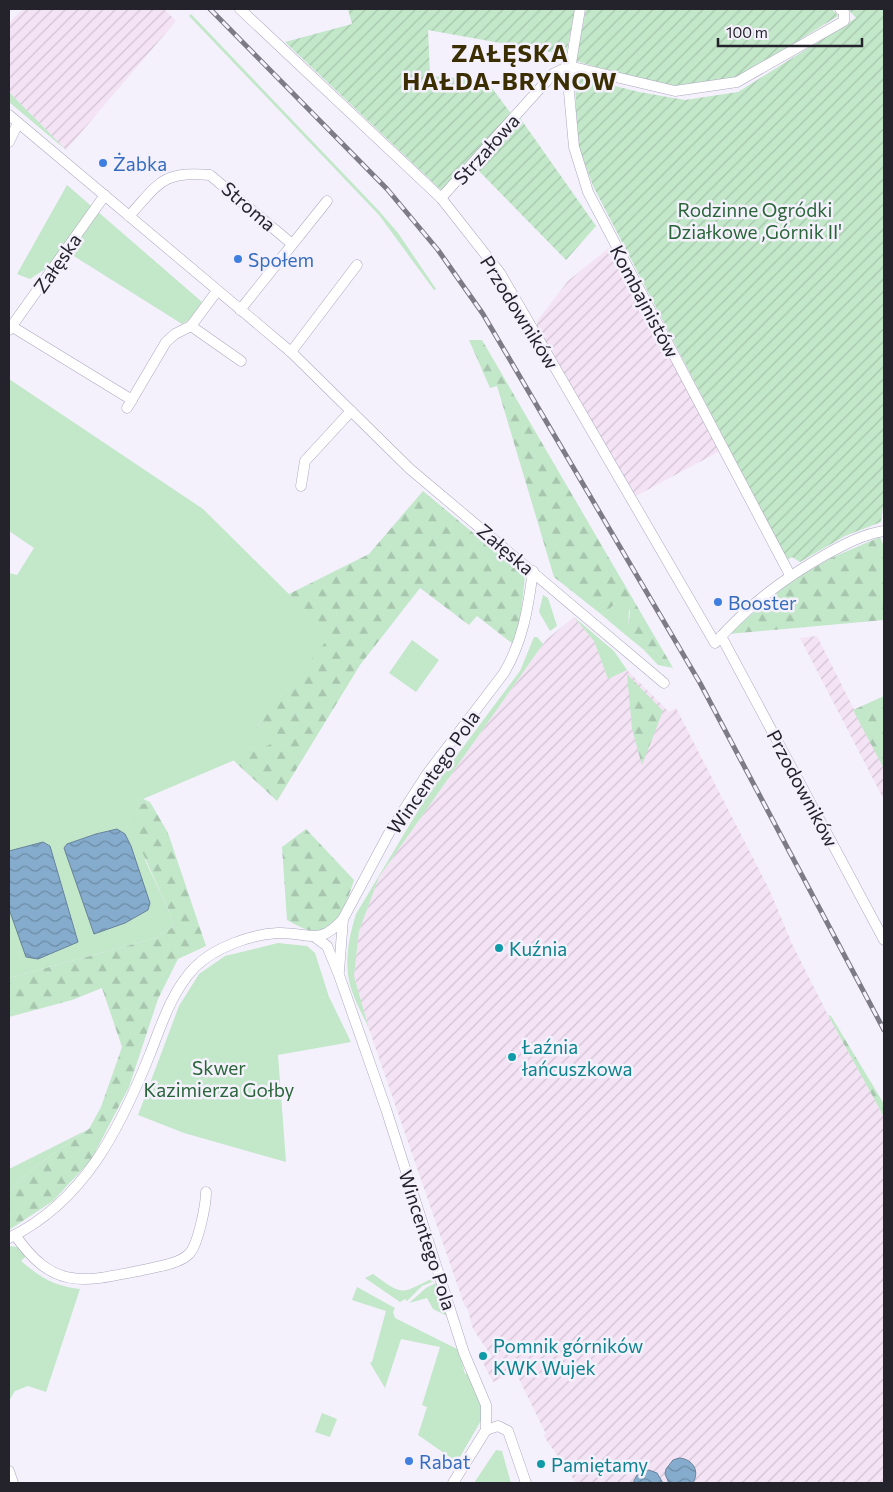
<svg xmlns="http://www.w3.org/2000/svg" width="893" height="1492" font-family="Commissioner,sans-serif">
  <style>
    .industrial { fill: url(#industrial-furrows) }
    .green { fill: #c2e7c9 }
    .forest { fill: url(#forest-firs) }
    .garden { fill: url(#garden-furrows) }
    .water { fill: url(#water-waves); stroke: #68839c }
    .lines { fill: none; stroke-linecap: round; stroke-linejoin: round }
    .minor-casing { stroke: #aca7c0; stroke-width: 11 }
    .minor { stroke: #fff; stroke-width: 10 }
    .rail-casing { stroke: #7d7b85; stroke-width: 5 }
    .rail { stroke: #f4f1fc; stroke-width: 3; stroke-dasharray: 9; stroke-linecap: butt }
    .shop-dot { fill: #3f7fe0; stroke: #f4f1fc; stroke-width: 2 }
    .culture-dot { fill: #0f9aa8; stroke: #f4f1fc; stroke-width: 2 }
    .labels { text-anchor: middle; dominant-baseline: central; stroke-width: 5; stroke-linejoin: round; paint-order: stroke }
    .street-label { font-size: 19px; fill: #24222b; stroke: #f4f1fc }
    .shop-label { font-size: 19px; fill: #366cbe; stroke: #f4f1fc; text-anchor: start }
    .park-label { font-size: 19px; fill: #2a653a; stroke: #f4f1fc }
    .culture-label { font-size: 19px; fill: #0d838f; stroke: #f4f1fc; text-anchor: start }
    .district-label { font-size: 24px; font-weight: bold; letter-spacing: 1px; fill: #3b2e03; stroke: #f4f1fc }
  </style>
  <defs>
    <pattern id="industrial-furrows" width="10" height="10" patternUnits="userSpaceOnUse" patternTransform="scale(1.25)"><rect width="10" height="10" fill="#f4e3f5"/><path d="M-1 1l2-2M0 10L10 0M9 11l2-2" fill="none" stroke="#d1c2d2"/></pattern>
    <pattern id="forest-firs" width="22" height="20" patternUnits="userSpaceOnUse" patternTransform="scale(1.25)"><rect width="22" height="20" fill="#c2e7c9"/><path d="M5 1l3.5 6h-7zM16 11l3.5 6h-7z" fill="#a7c6ad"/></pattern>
    <pattern id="garden-furrows" width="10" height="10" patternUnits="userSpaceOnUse" patternTransform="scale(1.25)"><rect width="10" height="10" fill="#c2e7c9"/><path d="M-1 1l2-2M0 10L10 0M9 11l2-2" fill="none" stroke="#a7c6ad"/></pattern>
    <pattern id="water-waves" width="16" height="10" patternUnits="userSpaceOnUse" patternTransform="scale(1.25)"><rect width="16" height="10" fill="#85accc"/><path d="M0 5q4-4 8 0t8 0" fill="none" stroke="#6d8ca6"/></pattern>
  </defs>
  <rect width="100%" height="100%" fill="#f4f1fc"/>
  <g class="industrial">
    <path d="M23 9H164L176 21 66 150 9 92V23Z"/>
    <path d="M610 247 720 451 634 497 537 328V321L568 281Z"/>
    <path d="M574 617 594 641 608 679 627 670 669 712 676 708 769 889 793 946 828 1015 884 1117V1483H576L543 1435 546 1434 517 1375 511 1374 493 1382 483 1363 492 1357 473 1329 467 1307H465L369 1029 354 976 359 931 379 877 546 640Z"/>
    <path d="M817 636 884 769V800L800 638Z"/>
  </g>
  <g class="green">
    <path d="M191 14 380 212 398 233 436 289 434 290 379 215 189 16Z"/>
    <path d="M9 92 66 150 9 102Z"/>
    <path d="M67 185 202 302 192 318 182 324 69 253 30 279 17 274Z"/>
    <path d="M9 379 203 509 289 594 329 639 258 724 277 742 143 799 150 802 141 804 145 860 168 909 173 927 156 938 9 978V573L17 575 34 548 9 531Z"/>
    <path d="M543 595 548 598 557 626 550 631 539 612Z"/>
    <path d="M616 603H626L629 607 628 637 602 615Z"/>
    <path d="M574 617 614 651 627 670 608 679 594 641Z"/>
    <path d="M534 637H537L543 644 379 877 359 931 354 976 369 1029C363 1015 354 1000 350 985 344 962 349 936 356 914L428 794 520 671Z"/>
    <path d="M412 640 439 660 416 692 389 673Z"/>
    <path d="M643 649 655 651 666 665 673 668 658 665Z"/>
    <path d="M278 943 307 946 315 953 329 997 351 1042 278 1055 286 1162 184 1133 138 1115 179 1006 199 974 225 956Z"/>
    <path d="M89 1129 36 1166 9 1191V1169Z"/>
    <path d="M9 1246 17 1247 26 1256 21 1261C41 1278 54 1286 80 1289L46 1392 28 1386 15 1391 9 1401Z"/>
    <path d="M373 1274C407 1299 401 1292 436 1277L437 1280 422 1286 407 1301 405 1299 400 1302 365 1278Z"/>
    <path d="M438 1282 447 1316 433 1309 427 1298 409 1303 426 1288Z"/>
    <path d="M357 1287 395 1308 393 1312 395 1318 459 1350 465 1374 470 1373 481 1401 482 1419 457 1462 418 1435 427 1407 422 1405 440 1347 401 1339 385 1388 370 1363 372 1362 386 1311 352 1300Z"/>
    <path d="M322 1413 337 1419 330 1437 315 1432Z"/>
    <path d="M496 1450 502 1451 511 1483H474Z"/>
  </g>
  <g class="forest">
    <path d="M469 340H482L673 668 666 665 655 651 643 649 628 637C625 625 635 613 626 603H616L602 615 554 577 497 386 490 388Z"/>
    <path d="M423 491 525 576 521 614 513 644 477 616 469 625 420 588 360 665 277 801 233 760 276 742 258 724 328 639 289 594 369 554Z"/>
    <path d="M880 537 883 544 884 620 728 634 791 581 831 558Z"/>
    <path d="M627 674 663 711 642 765 632 729Z"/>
    <path d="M884 696V769L853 710Z"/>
    <path d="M150 802 168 833 206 946 178 959 158 999 129 1087 91 1160 53 1201 9 1230V1191L36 1166 89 1129 101 1107 122 1047 102 988 72 1000 9 1017V978L156 938 173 927 168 909 136 838 133 813 141 804Z"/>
    <path d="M306 829 354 880C347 901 338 936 308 930 301 928 293 923 287 920L282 847Z"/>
    <path d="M828 1015 831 1016 884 1104V1117Z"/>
  </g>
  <g class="garden">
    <path d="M348 9H575L566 55 428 30 430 76 486 80 512 115 442 191 285 42 352 24Z"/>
    <path d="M586 9H832L838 16 736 79 685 88 641 80 576 61Z"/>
    <path d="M848 9H884V500L881 522 845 536 800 562 792 557 787 560 593 186 577 142 575 76 639 92 685 100 738 92 856 18Z"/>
    <path d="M520 118 596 226 566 260 476 168Z"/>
  </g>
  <g class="water">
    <path d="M117 829 125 834 131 846 150 903 148 910 125 923 94 934 64 848 67 844 96 834Z"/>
    <path d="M43 842 50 846 78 942 38 959 26 957 9 909V851Z"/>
    <path d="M679 1458C693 1459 700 1471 693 1483H669L665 1474 666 1469 673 1460Z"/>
    <path d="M649 1470 657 1473 663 1483H633L637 1475Z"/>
  </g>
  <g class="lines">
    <g class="minor-casing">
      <g id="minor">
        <path d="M240 9 441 198 500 273 715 643C749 605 781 580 825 555 843 545 863 534 884 531"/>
        <path d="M580 9 568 81 574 147 588 192 790 575"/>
        <path d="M9 115 291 352 410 469 664 683"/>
        <path d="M9 142 18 123"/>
        <path d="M441 198 553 74 569 66 675 91 737 82 844 21V12L840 9"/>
        <path d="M129 216C158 185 161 170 210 175L292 244"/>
        <path d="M240 310 327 201"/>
        <path d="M11 326 132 400"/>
        <path d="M191 326 241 361"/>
        <path d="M9 330 105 195"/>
        <path d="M291 352 357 265"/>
        <path d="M127 408 166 342 175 334 191 326 217 291"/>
        <path d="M301 486 305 461 351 411"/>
        <path d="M721 636 884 940"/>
        <path d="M315 937 327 946 339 975 386 1109 464 1353 486 1405V1430L453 1483"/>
        <path d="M339 971 343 919 389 833 427 774 504 673C523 641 528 608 533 571"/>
        <path d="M15 1235C54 1291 83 1282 143 1270 156 1267 179 1264 189 1254 198 1245 206 1205 206 1192"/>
        <path d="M9 1238C85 1201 120 1128 150 1054 162 1023 172 991 195 967 214 948 251 934 278 933 308 932 319 947 343 919"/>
        <path d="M486 1430 498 1426 508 1431 526 1483"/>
        <path d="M9 1471 13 1483"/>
      </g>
    </g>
    <use href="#minor" class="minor"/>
    <g class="rail-casing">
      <path id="rail" d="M210 9 387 189 438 250 483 314 700 683 884 1030"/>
    </g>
    <use href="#rail" class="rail"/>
  </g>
  <g class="shop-dot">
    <circle cx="103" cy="163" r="5"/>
    <circle cx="238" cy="259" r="5"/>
    <circle cx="718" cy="602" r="5"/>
    <circle cx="409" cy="1461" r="5"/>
  </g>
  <g class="culture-dot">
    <circle cx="499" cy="948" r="5"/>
    <circle cx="512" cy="1057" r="5"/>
    <circle cx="483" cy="1356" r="5"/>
    <circle cx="541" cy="1464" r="5"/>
  </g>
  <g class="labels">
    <g class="street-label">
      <text transform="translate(486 149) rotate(-48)">Strzałowa</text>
      <text transform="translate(249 206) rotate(41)">Stroma</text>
      <text transform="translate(57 263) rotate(-55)">Załęska</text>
      <text transform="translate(645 301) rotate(62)">Kombajnistów</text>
      <text transform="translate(520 312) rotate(58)">Przodowników</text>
      <text transform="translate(506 549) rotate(40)">Załęska</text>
      <text transform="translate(433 772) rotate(-55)">Wincentego Pola</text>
      <text transform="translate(803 788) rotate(62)">Przodowników</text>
      <text transform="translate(428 1240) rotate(72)">Wincentego Pola</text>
    </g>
    <g class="shop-label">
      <text x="113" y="163">Żabka</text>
      <text x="248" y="259">Społem</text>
      <text x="728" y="602">Booster</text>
      <text x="419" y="1461">Rabat</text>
    </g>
    <g class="park-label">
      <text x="755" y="209">Rodzinne Ogródki<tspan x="755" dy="22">Działkowe ,Górnik II'</tspan></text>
      <text x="219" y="1067">Skwer<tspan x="219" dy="22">Kazimierza Gołby</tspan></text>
    </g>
    <g class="culture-label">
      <text x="509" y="948">Kuźnia</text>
      <text x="522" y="1046">Łaźnia<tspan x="522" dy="22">łańcuszkowa</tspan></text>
      <text x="493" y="1345">Pomnik górników<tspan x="493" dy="22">KWK Wujek</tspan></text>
      <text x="551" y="1464">Pamiętamy</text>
    </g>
    <g class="district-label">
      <text x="510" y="52">ZAŁĘSKA<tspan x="510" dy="28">HAŁDA-BRYNOW</tspan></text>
    </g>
  </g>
  <rect width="893" height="1492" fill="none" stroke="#24222b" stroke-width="20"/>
  <path d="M718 38v8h144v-8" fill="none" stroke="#24222b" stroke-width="2.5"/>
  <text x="726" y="38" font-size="15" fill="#24222b" stroke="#f4f1fc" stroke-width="4" paint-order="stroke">100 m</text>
</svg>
